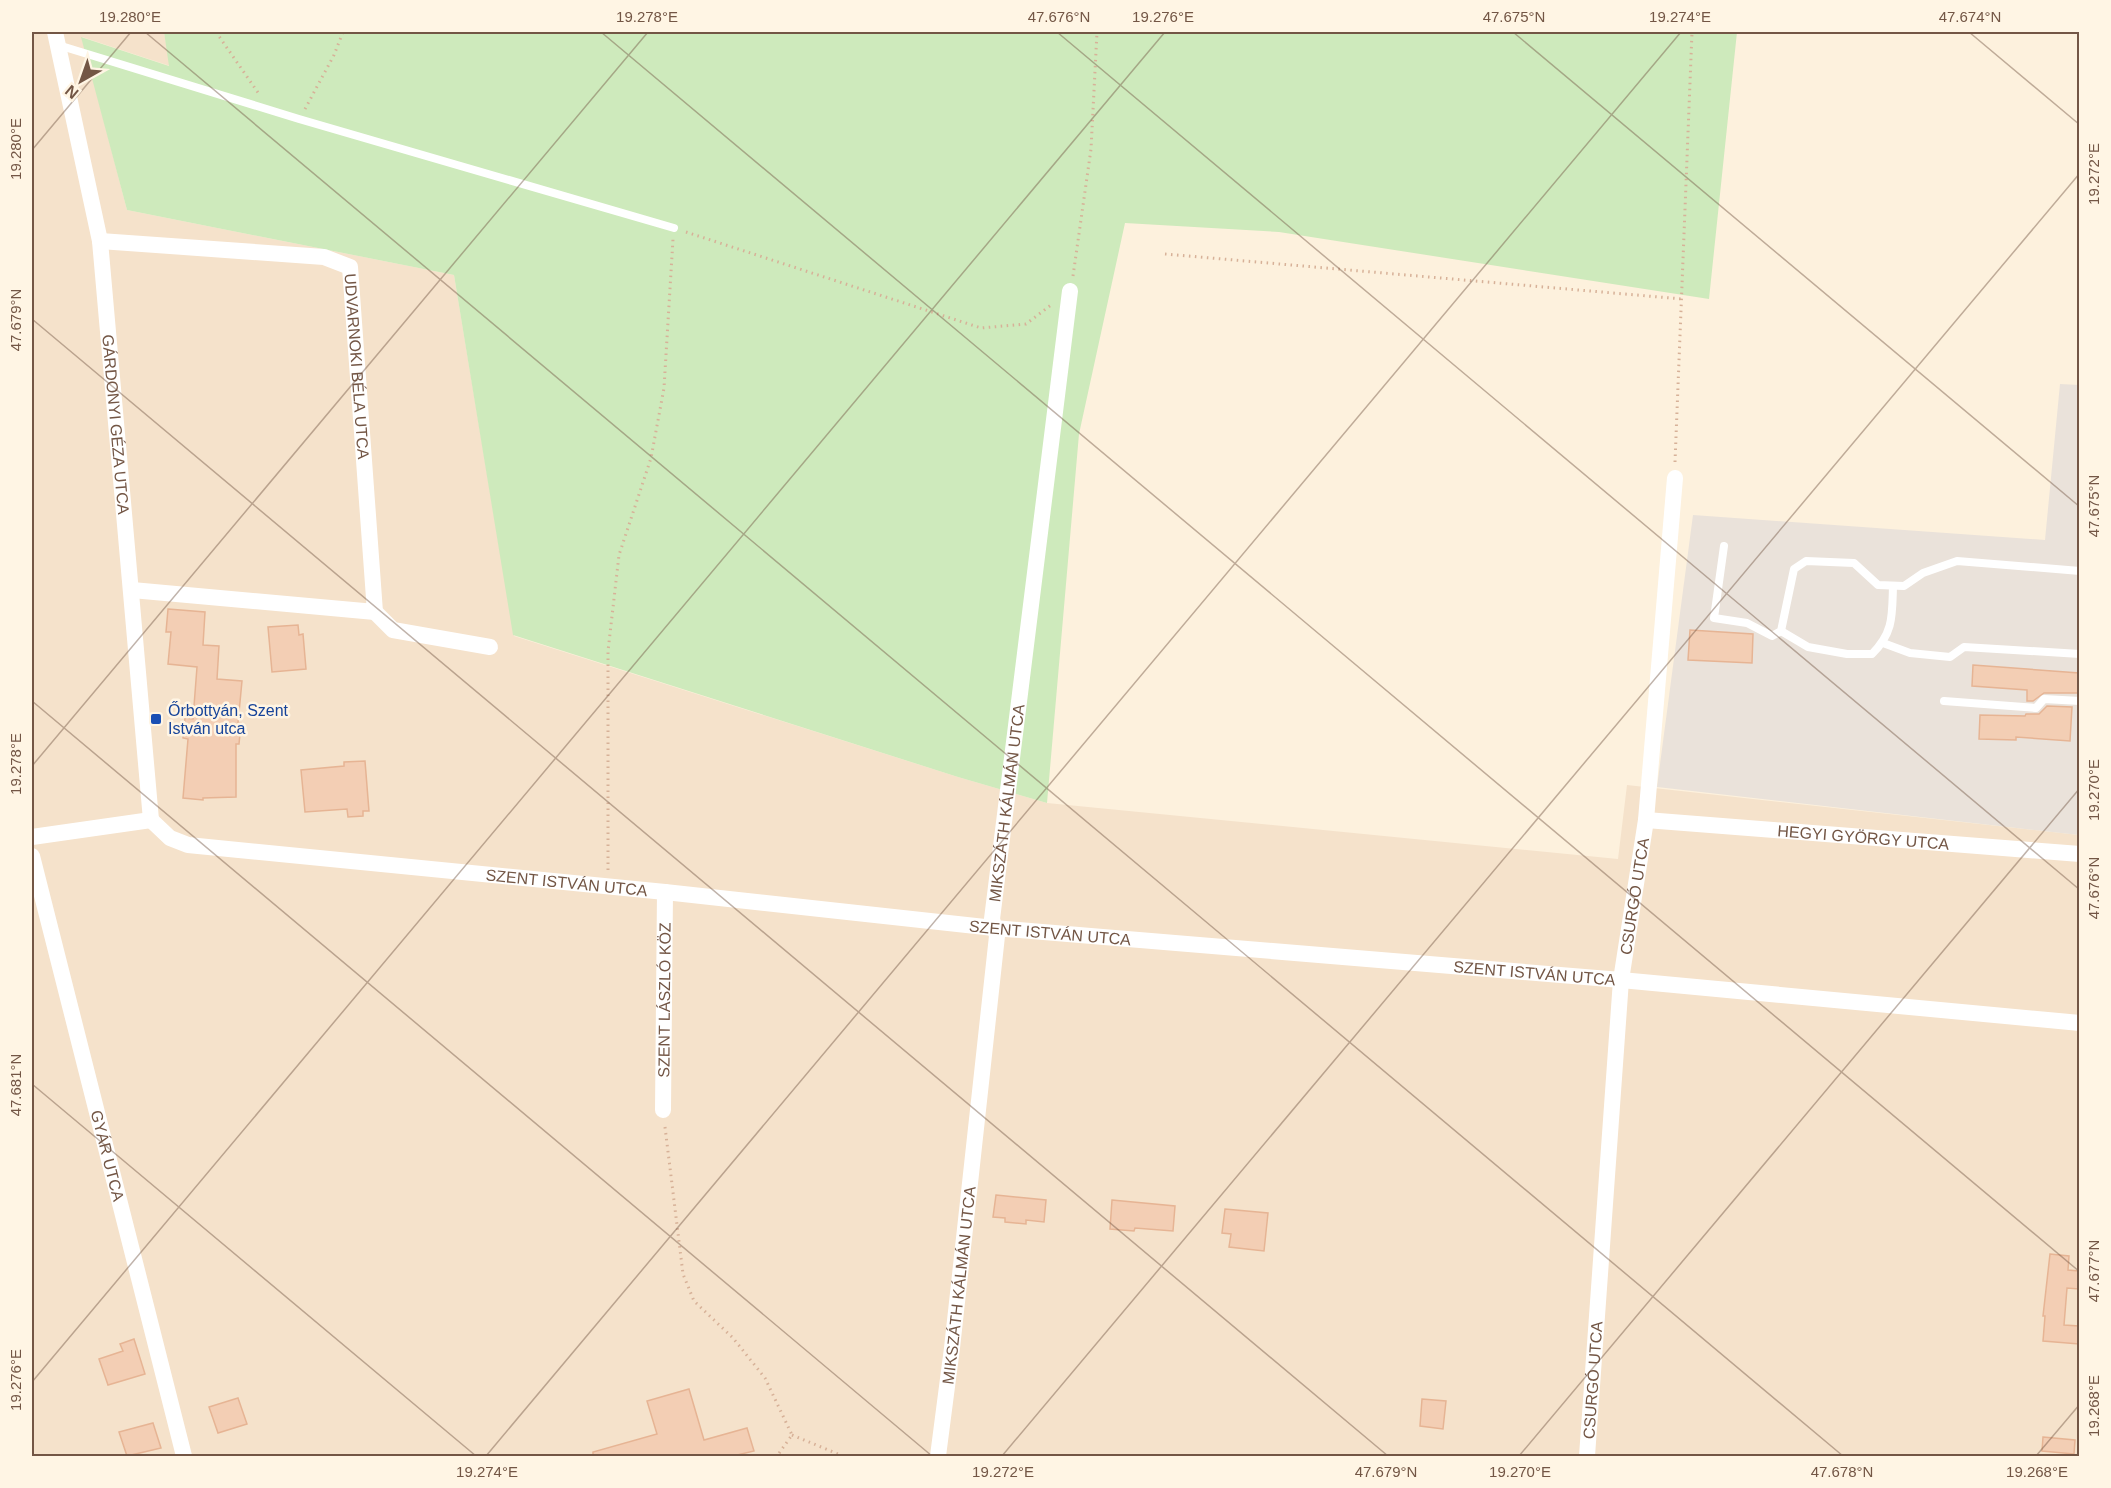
<svg xmlns="http://www.w3.org/2000/svg" width="2111" height="1488" font-family="Arial,sans-serif">
  <style>
    .residential { fill: #f5e2cb }
    .industrial { fill: #eae2da }
    .green { fill: #ceeabc }
    .building { fill: #f3ceb4; stroke: #e6b494; stroke-width: 1.5 }
    .lines { fill: none; stroke-linecap: round; stroke-linejoin: round }
    .path { stroke: #d7b198; stroke-width: 3; stroke-dasharray: 1.5 4.5; stroke-linecap: butt }
    .service { stroke: #fff; stroke-width: 8 }
    .minor { stroke: #fff; stroke-width: 16 }
    .ticks { fill: none; stroke: #735645; stroke-width: 1.5; stroke-opacity: 0.45 }
    .transit-dot { fill: #1a4fb4; stroke: #fff5e4; stroke-width: 2 }
    .labels { text-anchor: middle; dominant-baseline: central; stroke-width: 5; stroke-linejoin: round; paint-order: stroke }
    .street-label { font-size: 16px; fill: #735645; stroke: #fff5e4 }
    .transit-label { font-size: 16px; fill: #164399; stroke: #fff5e4; text-anchor: start }
    .neatline { fill: none; stroke: #735645; stroke-width: 2 }
    .ticks-label { font-size: 15px; text-anchor: middle; fill: #735645 }
  </style>
  <rect width="100%" height="100%" fill="#fdf1dd"/>
  <path class="residential" d="M32 32H164L170 66 82 37 127 210 454 275 514 636 958 777 1047 803 1618 859 1627 785 2079 835V1456H32Z"/>
  <path class="industrial" d="M2060 384 2079 385V835L1657 787 1693 515 2045 540Z"/>
  <path class="green" d="M164 32H1737L1709 299 1279 232 1125 223 1079 434 1047 803 958 777 513 635 454 275 127 210 81 37 169 66Z"/>
  <g class="building">
    <path d="M168 609 205 612 203 645 219 646 217 679 242 681 238 723H241L239 744H236V797L203 798V800L183 798 188 739 183 738 185 718 193 719 197 667 168 664 171 632H166Z"/>
    <path d="M298 625 299 635 303 634 306 669 272 672 268 627Z"/>
    <path d="M1690 630 1753 634 1752 663 1688 660Z"/>
    <path d="M1973 665 2079 673 2078 693H2044L2033 701H2027V690L1972 686Z"/>
    <path d="M2047 706 2072 707 2070 741 2016 737V740L1979 739 1980 715 2025 716 2026 714H2039Z"/>
    <path d="M365 761 369 811H363V816L348 817 347 809 305 812 301 770 344 766V762Z"/>
    <path d="M996 1195 1046 1200 1044 1222 1026 1220V1224L1005 1222V1218L993 1217Z"/>
    <path d="M1112 1200 1175 1206 1173 1231 1135 1228 1134 1231 1110 1229Z"/>
    <path d="M1225 1209 1268 1213 1264 1251 1229 1247 1231 1234 1222 1233Z"/>
    <path d="M2050 1254 2069 1256 2068 1270 2079 1271V1289L2067 1288 2064 1325 2079 1326V1344L2043 1341 2045 1316H2043Z"/>
    <path d="M134 1339 145 1374 108 1385 99 1359 123 1351 120 1344Z"/>
    <path d="M689 1389 704 1440 747 1428 754 1451 733 1456H593V1452L657 1434 647 1401Z"/>
    <path d="M238 1398 247 1424 218 1433 209 1407Z"/>
    <path d="M1422 1399 1446 1401 1443 1429 1420 1426Z"/>
    <path d="M153 1423 161 1448 127 1456 119 1432Z"/>
    <path d="M2043 1437 2075 1440 2074 1454 2042 1451Z"/>
  </g>
  <g class="lines">
    <g class="path">
      <path d="M216 32 259 94"/>
      <path d="M305 109 334 55 343 32"/>
      <path d="M686 232 981 328 1026 324 1051 305"/>
      <path d="M1165 254 1682 299"/>
      <path d="M1073 276 1091 149 1097 32"/>
      <path d="M1675 462 1692 32"/>
      <path d="M608 870V651L619 555 651 458 664 388 673 239"/>
      <path d="M665 1127 683 1274 694 1301 733 1338 765 1378 792 1435 777 1456"/>
      <path d="M792 1435 843 1456"/>
    </g>
    <g class="service">
      <path d="M58 45 299 119 674 228"/>
      <path d="M1724 546 1714 618 1747 623 1772 636 1781 631 1794 569 1806 561 1854 563 1878 585 1904 586 1923 573 1957 561 2080 571"/>
      <path d="M1781 631 1808 647 1847 654H1872C1894 632 1892 615 1893 586"/>
      <path d="M1883 643 1910 653 1950 657 1964 647 2080 654"/>
      <path d="M1944 701 2036 708 2044 699 2080 701"/>
    </g>
    <g class="minor">
      <path id="s1" d="M55 32 100 241 151 820"/>
      <path id="s2" d="M100 241 324 257 350 267 375 612 132 590"/>
      <path d="M375 612 393 630 490 647"/>
      <path id="s3" d="M151 820 170 838 188 845 665 892 994 928 1621 980 2080 1023"/>
      <path id="s4" d="M1646 820 2080 854"/>
      <path d="M32 837 151 820"/>
      <path id="s5" d="M32 856 184 1456"/>
      <path id="s6" d="M663 1110 665 892"/>
      <path id="s7" d="M938 1456 952 1348 997 936 992 919 1070 291"/>
      <path id="s8" d="M1587 1456 1621 980 1646 820 1675 478"/>
    </g>
  </g>
  <path class="ticks" d="M145 32 1843 1456M601 32 2080 1272M1057 32 2080 890M1513 32 2080 507M1969 32 2080 125M32 150 131 32M32 319 1388 1456M32 701 932 1456M32 766 648 32M32 1084 476 1456M32 1382 1165 32M486 1456 1681 32M1002 1456 2080 173M1519 1456 2080 788M2036 1456 2080 1404"/>
  <rect class="transit-dot" x="150" y="713" width="12" height="12" rx="3"/>
  <g class="labels">
    <g class="street-label">
      <text stroke="none"><textPath href="#s2" startOffset="352">UDVARNOKI BÉLA UTCA</textPath></text>
      <text stroke="none"><textPath href="#s1" startOffset="398">GÁRDONYI GÉZA UTCA</textPath></text>
      <text stroke="none"><textPath href="#s7" startOffset="658">MIKSZÁTH KÁLMÁN UTCA</textPath></text>
      <text stroke="none"><textPath href="#s4" startOffset="218">HEGYI GYÖRGY UTCA</textPath></text>
      <text stroke="none"><textPath href="#s3" startOffset="426">SZENT ISTVÁN UTCA</textPath></text>
      <text stroke="none"><textPath href="#s8" startOffset="562">CSURGÓ UTCA</textPath></text>
      <text stroke="none"><textPath href="#s3" startOffset="912">SZENT ISTVÁN UTCA</textPath></text>
      <text stroke="none"><textPath href="#s3" startOffset="1398">SZENT ISTVÁN UTCA</textPath></text>
      <text stroke="none"><textPath href="#s6" startOffset="110">SZENT LÁSZLÓ KÖZ</textPath></text>
      <text stroke="none"><textPath href="#s5" startOffset="309">GYÁR UTCA</textPath></text>
      <text stroke="none"><textPath href="#s7" startOffset="172">MIKSZÁTH KÁLMÁN UTCA</textPath></text>
      <text stroke="none"><textPath href="#s8" startOffset="76">CSURGÓ UTCA</textPath></text>
    </g>
    <g class="transit-label">
      <text x="168" y="710">Őrbottyán, Szent<tspan x="168" dy="18">István utca</tspan></text>
    </g>
  </g>
  <rect width="2111" height="1488" fill="none" stroke="#fff5e4" stroke-width="66"/>
  <g transform="translate(81 81) rotate(220)" stroke="#fff5e4" stroke-width="4.5" paint-order="stroke">
  <path d="M0-4.5L10 22L0 15L-10 22Z" fill="#735645"/>
  <text y="-9" font-size="16" font-weight="bold" text-anchor="middle" fill="#735645">N</text>
  </g>
  <rect x="33" y="33" width="2045" height="1422" class="neatline"/>
  <g class="ticks-label">
    <text x="130" y="22">19.280°E</text>
    <text x="647" y="22">19.278°E</text>
    <text x="1059" y="22">47.676°N</text>
    <text x="1163" y="22">19.276°E</text>
    <text x="1514" y="22">47.675°N</text>
    <text x="1680" y="22">19.274°E</text>
    <text x="1970" y="22">47.674°N</text>
    <text transform="translate(16 149) rotate(-90)" y="5">19.280°E</text>
    <text transform="translate(2094 174) rotate(-90)" y="5">19.272°E</text>
    <text transform="translate(16 320) rotate(-90)" y="5">47.679°N</text>
    <text transform="translate(2094 506) rotate(-90)" y="5">47.675°N</text>
    <text transform="translate(16 764) rotate(-90)" y="5">19.278°E</text>
    <text transform="translate(2094 790) rotate(-90)" y="5">19.270°E</text>
    <text transform="translate(2094 888) rotate(-90)" y="5">47.676°N</text>
    <text transform="translate(16 1085) rotate(-90)" y="5">47.681°N</text>
    <text transform="translate(2094 1271) rotate(-90)" y="5">47.677°N</text>
    <text transform="translate(16 1380) rotate(-90)" y="5">19.276°E</text>
    <text transform="translate(2094 1406) rotate(-90)" y="5">19.268°E</text>
    <text x="487" y="1477">19.274°E</text>
    <text x="1003" y="1477">19.272°E</text>
    <text x="1386" y="1477">47.679°N</text>
    <text x="1520" y="1477">19.270°E</text>
    <text x="1842" y="1477">47.678°N</text>
    <text x="2037" y="1477">19.268°E</text>
  </g>
</svg>
